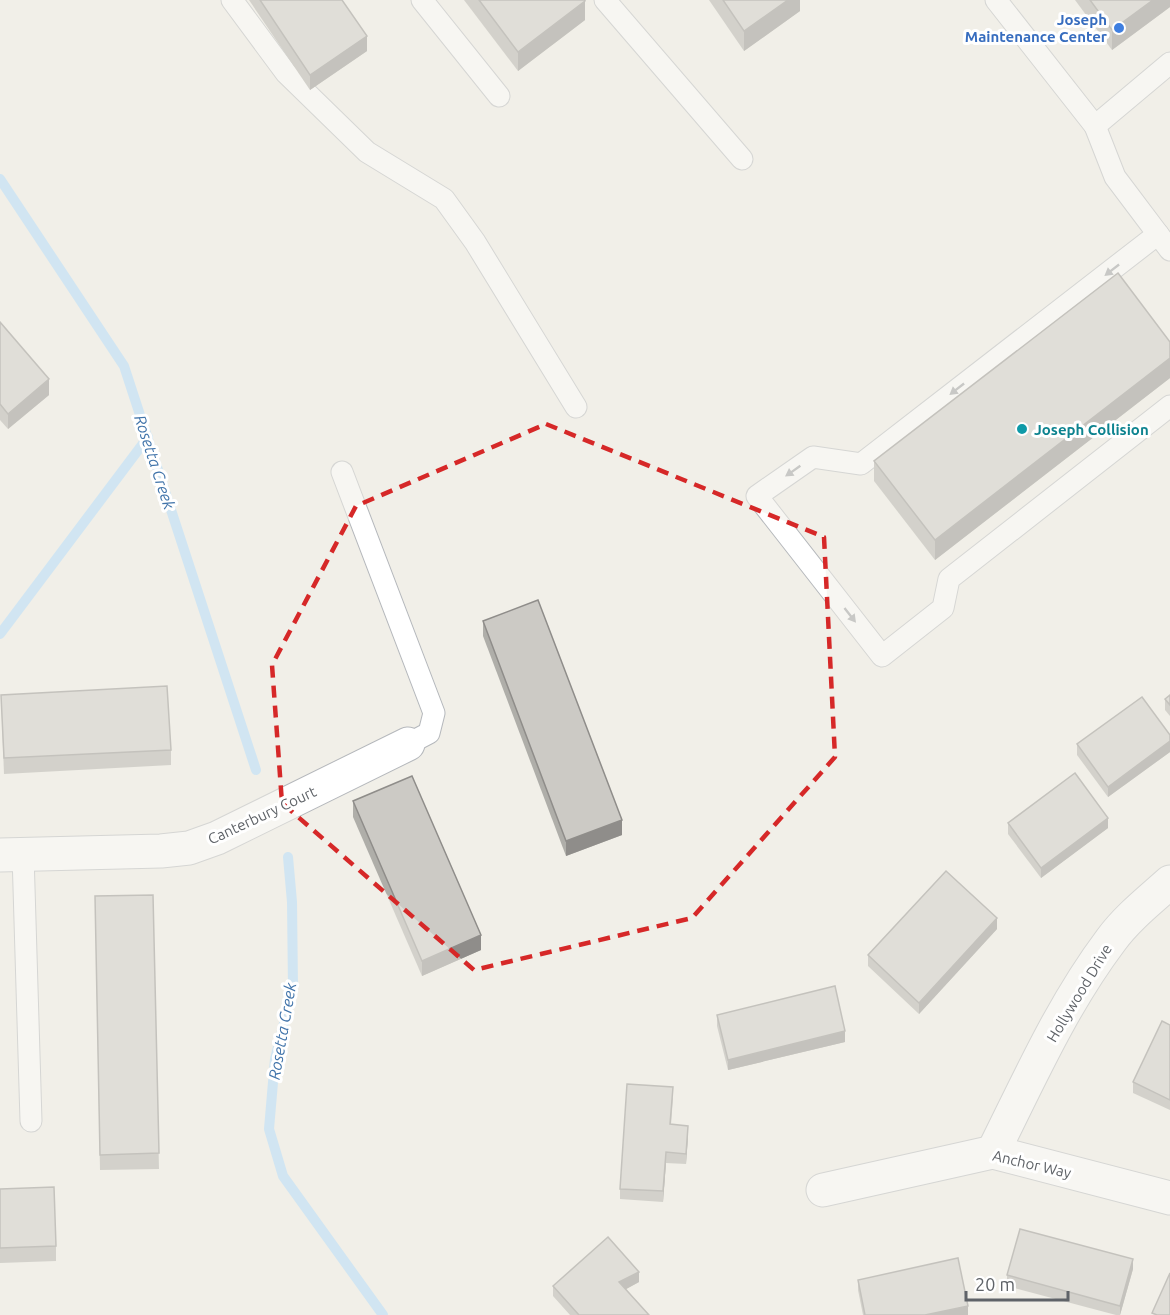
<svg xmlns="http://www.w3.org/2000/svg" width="1170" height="1315" font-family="Ubuntu,sans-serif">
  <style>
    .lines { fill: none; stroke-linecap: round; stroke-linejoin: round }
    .stream { stroke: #aadaff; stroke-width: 10 }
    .service-casing { stroke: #b5b8bc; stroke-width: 23 }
    .minor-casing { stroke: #b5b8bc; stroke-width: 35 }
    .service { stroke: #fff; stroke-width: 21 }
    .minor { stroke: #fff; stroke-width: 33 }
    .wall { fill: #afaea9 }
    .shaded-wall { fill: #8f8d8a }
    .building { fill: #cccac5; stroke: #8f8d8a; stroke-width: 1.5 }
    .oneway { fill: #979a9d }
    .marked { fill: none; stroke: #d62828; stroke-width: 4.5; stroke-dasharray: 12 8; stroke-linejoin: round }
    .shop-dot { fill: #3f7fe0; stroke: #fff; stroke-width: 2 }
    .culture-dot { fill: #0f9aa8; stroke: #fff; stroke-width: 2 }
    .labels { text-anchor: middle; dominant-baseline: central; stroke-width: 6; stroke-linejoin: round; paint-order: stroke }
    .shop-label { font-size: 15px; font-weight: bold; fill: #366cbe; stroke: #fff; text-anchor: end }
    .culture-label { font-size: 15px; font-weight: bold; fill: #0d838f; stroke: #fff; text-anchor: start }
    .street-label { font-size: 15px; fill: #5f6368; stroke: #fff }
    .water-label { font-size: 16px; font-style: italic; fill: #4174aa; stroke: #fff }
  </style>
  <rect width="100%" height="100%" fill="#f1efe8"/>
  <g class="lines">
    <g class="stream">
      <path d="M0 179 124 366 256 770"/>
      <path d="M0 634 148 437"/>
      <path d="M288 857 292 902 293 988 275 1059 269 1129 283 1176 383 1315"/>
    </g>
    <g class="service-casing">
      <g id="service">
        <path d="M232 0 286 73 367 152 444 199 475 242 576 407"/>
        <path d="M422 0 499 96"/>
        <path d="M605 0 742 159"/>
        <path d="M996 0 1095 126 1170 63"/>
        <path d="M1095 126 1115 177 1170 250"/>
        <path d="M1158 234 861 464 813 457 757 496 882 656 943 608 949 579 1170 406"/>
        <path d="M342 472 434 713 429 733 408 744"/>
        <path d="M23 854 31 1121"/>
      </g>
    </g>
    <g class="minor-casing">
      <g id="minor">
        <path d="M0 855 161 851 189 848 217 838 408 744"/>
        <path d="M993 1152C1029 1080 1062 1005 1111 940 1127 918 1150 900 1170 882"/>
        <path d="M823 1190 993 1152 1170 1198"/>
      </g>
    </g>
    <use href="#service" class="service"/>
    <use href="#minor" class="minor"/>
  </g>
  <g class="wall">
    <path d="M249 0H342L367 51 310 90Z"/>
    <path d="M464 0H585V20L518 71Z"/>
    <path d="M709 0H800V11L744 51Z"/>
    <path d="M1075 0H1170V7L1112 50Z"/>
    <path d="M0 322 49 395 8 429 0 420Z"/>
    <path d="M1170 342V378L935 560 874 481V461Z"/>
    <path d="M483 621 622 835 566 856 483 636Z"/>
    <path d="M1 695 171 750V765L4 774Z"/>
    <path d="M1170 695V716L1165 710V699Z"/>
    <path d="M1170 735V752L1108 797 1077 755V744Z"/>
    <path d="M353 801 481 950 422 976 353 817Z"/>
    <path d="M1008 823 1108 828 1041 878 1008 834Z"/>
    <path d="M153 895 159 1169 100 1170 95 896Z"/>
    <path d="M997 929 919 1014 868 966V955Z"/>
    <path d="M717 1015 845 1042 728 1070 717 1026Z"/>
    <path d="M1170 1025V1110L1133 1093V1082Z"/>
    <path d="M673 1097 671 1125 688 1136 686 1164 666 1163 663 1202 620 1199V1189Z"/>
    <path d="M0 1189 56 1246V1261L0 1263Z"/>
    <path d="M1133 1269 1120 1315H1116L1007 1286V1275Z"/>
    <path d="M858 1280 968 1315H863L858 1290Z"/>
    <path d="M639 1282 626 1289 649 1315H570L553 1296V1286Z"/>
  </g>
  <g class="shaded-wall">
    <path d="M788 0H800V11L744 51V31Z"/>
    <path d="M1153 0H1170V7L1112 50V30Z"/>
    <path d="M585 1V20L518 71V52Z"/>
    <path d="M367 36V51L310 90V75Z"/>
    <path d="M1170 358V378L935 560V540Z"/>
    <path d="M49 379V395L8 429V414Z"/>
    <path d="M1170 741V752L1108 797V787Z"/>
    <path d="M1108 818V828L1041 878V868Z"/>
    <path d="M622 820V835L566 856V841Z"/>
    <path d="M997 918V929L919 1014V1003Z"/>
    <path d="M481 935V950L422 976V961Z"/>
    <path d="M845 1031V1042L728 1070V1060Z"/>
    <path d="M688 1126V1136L686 1164V1154Z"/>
    <path d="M666 1152V1163L663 1202V1191Z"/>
    <path d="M1133 1259V1269L1120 1315V1306Z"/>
    <path d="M639 1272V1282L619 1293V1282Z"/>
    <path d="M968 1306V1315H925Z"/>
  </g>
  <g class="building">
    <path d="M260 0H342L367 36 310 75Z"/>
    <path d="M479 0H585V1L518 52Z"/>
    <path d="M723 0H788L744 31Z"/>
    <path d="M1090 0H1153L1112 30Z"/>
    <path d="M1118 273 1170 342V358L935 540 874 461Z"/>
    <path d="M0 322 49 379 8 414 0 404Z"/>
    <path d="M538 600 622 820 566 841 483 621Z"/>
    <path d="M167 686 171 750 4 758 1 695Z"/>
    <path d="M1170 695V705L1165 699Z"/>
    <path d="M1142 697 1170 735V741L1108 787 1077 744Z"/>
    <path d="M1075 773 1108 818 1041 868 1008 823Z"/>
    <path d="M412 776 481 935 422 961 353 801Z"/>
    <path d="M946 871 997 918 919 1003 868 955Z"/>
    <path d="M153 895 159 1153 100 1155 95 896Z"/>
    <path d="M835 986 845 1031 728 1060 717 1015Z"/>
    <path d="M1162 1021 1170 1025V1100L1133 1082Z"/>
    <path d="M627 1084 673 1087 670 1124 688 1126 686 1154 666 1152 663 1191 620 1189Z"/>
    <path d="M54 1187 56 1246 0 1248V1189Z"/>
    <path d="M1020 1229 1133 1259 1120 1306 1007 1275Z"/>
    <path d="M608 1237 639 1272 619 1282 649 1315H579L553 1286Z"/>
    <path d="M958 1258 968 1306 925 1315H865L858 1280Z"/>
    <path d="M1170 1273V1315H1157L1152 1313Z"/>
  </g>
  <defs><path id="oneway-solid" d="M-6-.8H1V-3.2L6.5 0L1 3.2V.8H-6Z" transform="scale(1.5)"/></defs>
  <g class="oneway">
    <use href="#oneway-solid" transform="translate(1112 270) rotate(142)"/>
    <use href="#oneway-solid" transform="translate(957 389) rotate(142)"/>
    <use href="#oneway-solid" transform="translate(793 471) rotate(145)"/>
    <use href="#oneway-solid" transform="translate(850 615) rotate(52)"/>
  </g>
  <path d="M0 0H1170V1315H0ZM546 424 824 537 835 757 692 918 474 970 282 803 272 665 356 506Z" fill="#f1efe8" fill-opacity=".55" fill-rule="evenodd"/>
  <path class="marked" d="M546 424 824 537 835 757 692 918 474 970 282 803 272 665 356 506Z"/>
  <circle class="shop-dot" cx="1119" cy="28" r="6"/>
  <circle class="culture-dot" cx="1022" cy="429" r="6"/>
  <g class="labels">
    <g class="shop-label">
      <text x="1107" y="19">Joseph<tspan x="1107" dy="17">Maintenance Center</tspan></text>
    </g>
    <g class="culture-label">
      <text x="1034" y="429">Joseph Collision</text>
    </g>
    <g class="street-label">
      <text transform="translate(262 815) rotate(-25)">Canterbury Court</text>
      <text transform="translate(1079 993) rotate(-59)">Hollywood Drive</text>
      <text transform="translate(1032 1164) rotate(13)">Anchor Way</text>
    </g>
    <g class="water-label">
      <text transform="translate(155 462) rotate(72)">Rosetta Creek</text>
      <text transform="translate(282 1031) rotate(-80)">Rosetta Creek</text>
    </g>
  </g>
  <path d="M966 1291v9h102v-9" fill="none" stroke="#5f6368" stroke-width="3"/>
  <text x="975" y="1291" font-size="18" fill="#5f6368" stroke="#ffffff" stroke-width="4.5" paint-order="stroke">20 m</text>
</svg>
